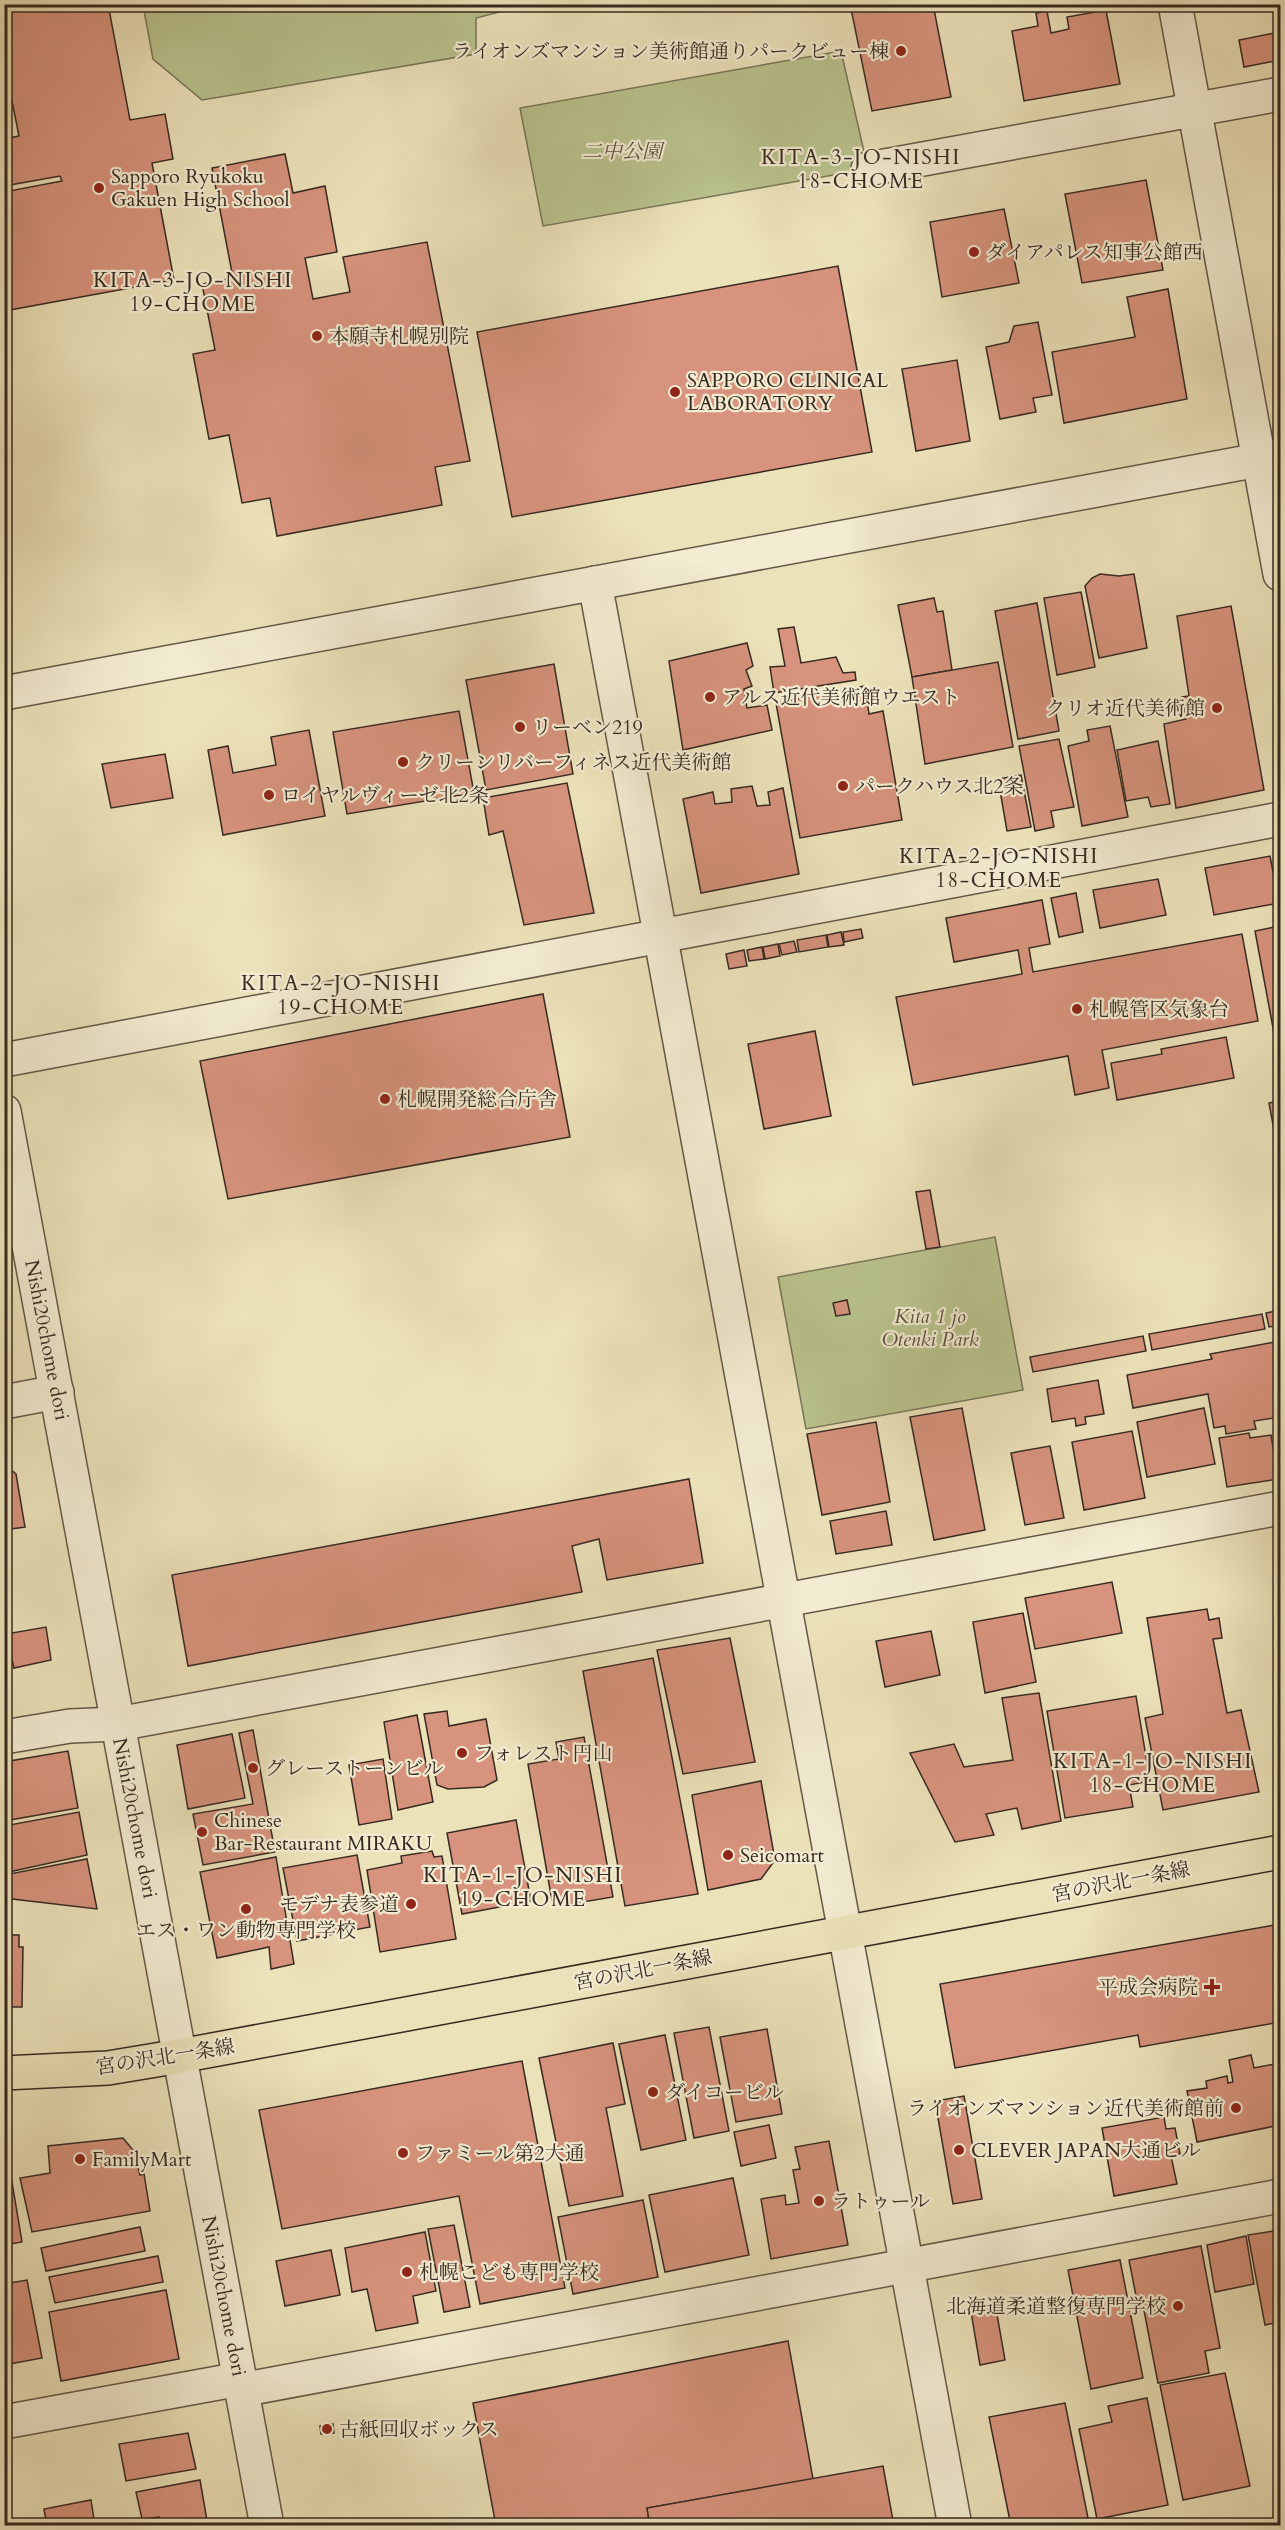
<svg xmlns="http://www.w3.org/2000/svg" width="1285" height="2530" font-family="Cardo,'Noto Serif JP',serif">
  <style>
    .green { fill: #b9c38e; stroke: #787658; stroke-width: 1.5 }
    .building { fill: #d7937d; stroke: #372a21; stroke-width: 1.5 }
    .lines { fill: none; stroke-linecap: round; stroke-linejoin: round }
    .minor-casing { stroke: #645847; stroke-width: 36 }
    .major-casing { stroke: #372a21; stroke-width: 36 }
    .minor { stroke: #f3ecd2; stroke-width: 33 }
    .major { stroke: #ece2ba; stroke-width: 33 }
    .poi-dot { fill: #8f2418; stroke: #f3ecd2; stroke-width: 2 }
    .labels { text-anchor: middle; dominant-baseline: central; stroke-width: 4.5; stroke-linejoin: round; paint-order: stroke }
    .poi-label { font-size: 20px; fill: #372a21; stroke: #f3ecd2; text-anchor: start }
    .park-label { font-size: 20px; font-style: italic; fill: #58503c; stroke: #f3ecd2 }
    .street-label { font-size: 20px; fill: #372a21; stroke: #f3ecd2 }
    .neighbourhood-label { font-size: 21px; letter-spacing: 1.5px; fill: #372a21; stroke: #f3ecd2 }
  </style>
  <rect width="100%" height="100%" fill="#ece2ba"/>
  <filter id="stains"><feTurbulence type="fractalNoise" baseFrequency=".00333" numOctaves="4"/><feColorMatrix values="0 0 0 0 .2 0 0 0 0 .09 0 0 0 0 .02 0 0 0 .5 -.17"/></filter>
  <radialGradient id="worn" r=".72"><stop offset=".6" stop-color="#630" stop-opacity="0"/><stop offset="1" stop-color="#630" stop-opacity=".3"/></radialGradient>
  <g class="green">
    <path d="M143 5V4L527 5 476 18V54L202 100 153 59Z"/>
    <path d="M841 51 868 169 543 226 520 108Z"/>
    <path d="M995 1237 1023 1390 806 1429 778 1277Z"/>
  </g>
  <g class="building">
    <path d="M4 4H108L130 120 165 114 173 159 152 163 174 280 4 311V192L62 181 60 176 4 186V115L9 138 19 136 4 61Z"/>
    <path d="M850 4H933L951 97 872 111Z"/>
    <path d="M1106 10 1120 84 1024 101 1012 31 1038 26 1036 13 1047 11 1051 33 1069 29 1067 17Z"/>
    <path d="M1280 32V60L1244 67 1239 40Z"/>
    <path d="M285 154 293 193 325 186 337 252 305 258 313 299 350 292 343 257 427 242 470 461 435 467 442 505 277 536 270 498 242 503 229 435 209 439 193 354 215 350 202 284 233 278 212 168Z"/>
    <path d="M1146 180 1163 270 1082 283 1065 194Z"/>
    <path d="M1004 209 1019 283 942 297 930 222Z"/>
    <path d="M838 266 872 452 512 517 477 332Z"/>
    <path d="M1168 289 1187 399 1064 423 1052 352 1135 337 1127 297Z"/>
    <path d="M1038 322 1052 395 1033 398 1036 412 1000 419 986 347 1009 342 1014 326Z"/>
    <path d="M957 360 970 441 916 451 902 369Z"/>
    <path d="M1100 574 1119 576 1134 574 1147 648 1099 658 1085 586 1092 578Z"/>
    <path d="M1081 592 1095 667 1057 675 1044 598Z"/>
    <path d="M934 598 937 612 943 611 952 670 912 677 898 605Z"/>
    <path d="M1037 603 1059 731 1018 739 995 611Z"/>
    <path d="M1231 606 1264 790 1176 808 1164 724 1186 719 1182 697 1189 696 1177 616Z"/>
    <path d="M794 627 801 663 836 657 843 673 855 672 856 680 774 693 770 667 785 666 778 629Z"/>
    <path d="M747 643 753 666 746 670 752 686 744 689 747 708 767 705 772 730 683 750 669 661Z"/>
    <path d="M998 662 1013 747 925 764 912 677Z"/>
    <path d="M554 664 573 774 486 790 466 680Z"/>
    <path d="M865 686 869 714 883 711 902 820 800 838 776 703Z"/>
    <path d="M459 711 474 793 347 814 333 732Z"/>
    <path d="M1110 726 1128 817 1082 826 1068 746 1089 741 1087 730Z"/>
    <path d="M309 730 325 816 223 835 208 750 228 746 233 773 276 765 271 737Z"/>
    <path d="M1059 739 1074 807 1051 811 1054 827 1035 831 1019 746Z"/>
    <path d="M1158 741 1170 804 1151 807 1148 797 1126 801 1117 750Z"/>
    <path d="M165 754 173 798 111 808 102 764Z"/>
    <path d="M1021 775 1031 827 1007 831 998 779Z"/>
    <path d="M567 783 594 913 524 925 503 831 489 835 483 798Z"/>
    <path d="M752 786 757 806 770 805 768 792 783 788 799 874 701 893 683 799 713 792 715 804 732 802 731 789Z"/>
    <path d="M1270 856 1279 903 1214 915 1205 868Z"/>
    <path d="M1158 879 1166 915 1100 928 1093 890Z"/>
    <path d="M1076 893 1083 932 1059 937 1051 898Z"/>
    <path d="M1042 900 1050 944 1029 948 1033 972 1242 934 1258 1021 1102 1050 1109 1088 1075 1095 1068 1056 913 1085 896 997 1022 974 1018 950 954 962 946 918Z"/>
    <path d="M1280 926V1043L1276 1044 1255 931Z"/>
    <path d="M861 929 863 938 844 942 843 932Z"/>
    <path d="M841 932 844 945 829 947 827 935Z"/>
    <path d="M826 935 828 947 799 952 797 940Z"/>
    <path d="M794 941 797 952 782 955 779 944Z"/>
    <path d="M778 944 780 956 765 959 763 947Z"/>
    <path d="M762 947 764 959 749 961 747 950Z"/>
    <path d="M744 950 747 966 729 969 726 954Z"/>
    <path d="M543 994 570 1137 228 1199 200 1061Z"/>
    <path d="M815 1031 831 1116 764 1129 748 1044Z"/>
    <path d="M1226 1037 1234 1078 1117 1100 1111 1063 1162 1054 1161 1049Z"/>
    <path d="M1280 1101V1163L1269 1103Z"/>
    <path d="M930 1190 940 1247 926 1249 916 1192Z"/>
    <path d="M847 1300 850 1314 836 1316 833 1303Z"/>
    <path d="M1280 1310V1325L1269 1327 1266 1313Z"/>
    <path d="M1262 1314 1265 1329 1152 1350 1149 1334Z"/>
    <path d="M1143 1336 1146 1351 1033 1372 1030 1357Z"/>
    <path d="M1280 1341V1422H1275L1274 1418 1254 1421 1256 1429 1226 1434 1225 1426 1214 1428 1208 1394 1133 1408 1127 1375 1212 1359 1210 1354Z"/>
    <path d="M1098 1380 1104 1414 1085 1417 1086 1424 1076 1426 1075 1418 1052 1422 1047 1389Z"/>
    <path d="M962 1408 985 1530 934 1540 910 1417Z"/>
    <path d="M1204 1408 1215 1464 1147 1477 1137 1422Z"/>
    <path d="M876 1422 890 1502 822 1515 807 1434Z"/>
    <path d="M1132 1431 1145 1498 1084 1510 1072 1442Z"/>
    <path d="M1249 1433 1250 1438 1271 1435 1278 1479 1227 1487 1219 1438Z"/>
    <path d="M1050 1446 1064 1518 1025 1525 1011 1453Z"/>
    <path d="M4 1464 16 1474 25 1527 4 1530Z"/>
    <path d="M689 1479 703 1563 607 1580 599 1539 572 1546 582 1592 188 1666 172 1575Z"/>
    <path d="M886 1511 892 1545 836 1554 830 1521Z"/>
    <path d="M1112 1582 1122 1633 1035 1649 1025 1598Z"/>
    <path d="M1207 1609 1209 1620 1219 1618 1222 1638 1213 1639 1227 1713 1241 1710 1259 1792 1163 1810 1145 1718 1163 1714 1147 1618Z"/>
    <path d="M1023 1613 1036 1682 985 1693 973 1622Z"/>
    <path d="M46 1627 51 1660 14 1668 6 1634Z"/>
    <path d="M931 1631 940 1675 885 1687 876 1641Z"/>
    <path d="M730 1638 755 1762 683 1774 657 1650Z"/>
    <path d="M653 1658 698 1894 625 1906 583 1671Z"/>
    <path d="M1039 1693 1061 1821 1022 1829 1017 1808 986 1814 994 1835 955 1842 910 1753 954 1744 964 1767 1013 1760 1002 1698Z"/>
    <path d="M1136 1696 1150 1781 1129 1785 1133 1807 1065 1818 1047 1711Z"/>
    <path d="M447 1711 449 1726 486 1719 497 1780 484 1787 448 1789 437 1785 424 1714Z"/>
    <path d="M417 1715 433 1802 398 1810 384 1722Z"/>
    <path d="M253 1730 275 1852 203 1865 193 1814 253 1804 239 1733Z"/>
    <path d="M232 1734 245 1798 188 1809 177 1745Z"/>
    <path d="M584 1737 613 1897 553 1907 528 1764 559 1759 556 1742Z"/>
    <path d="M68 1751 78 1808 4 1821V1762Z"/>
    <path d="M383 1759 392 1819 359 1825 349 1765Z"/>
    <path d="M761 1781 775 1860 761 1879 708 1890 692 1795Z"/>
    <path d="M79 1812 87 1855 4 1873V1826Z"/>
    <path d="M516 1820 531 1901 462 1914 447 1833Z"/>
    <path d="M432 1851 434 1857 442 1856 456 1939 380 1952 367 1870 402 1863 401 1856Z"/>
    <path d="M357 1855 370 1927 297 1941 283 1868Z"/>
    <path d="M276 1857 294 1964 271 1969 269 1947 217 1958 200 1872Z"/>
    <path d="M87 1859 97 1909 4 1898V1875Z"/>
    <path d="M1280 1924V2022L1140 2047 1138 2035 955 2068 940 1984Z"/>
    <path d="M4 1935H19V1947H23L22 2007H4Z"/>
    <path d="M709 2027 729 2131 694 2138 674 2033Z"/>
    <path d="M767 2029 782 2114 736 2122 720 2037Z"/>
    <path d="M665 2035 686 2140 641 2150 619 2044Z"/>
    <path d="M613 2043 625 2104 606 2108 623 2196 569 2206 539 2058Z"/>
    <path d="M1251 2055 1254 2068 1280 2063V2125L1197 2142 1187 2091 1207 2088 1206 2081 1227 2076 1228 2083 1233 2082 1229 2060Z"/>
    <path d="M522 2061 565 2288 480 2304 459 2196 282 2229 259 2110Z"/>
    <path d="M964 2096 982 2199 953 2204 935 2101Z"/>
    <path d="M1164 2117 1166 2129 1175 2128 1180 2154 1171 2156 1177 2184 1114 2196 1102 2128Z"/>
    <path d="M769 2125 776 2158 741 2166 734 2132Z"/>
    <path d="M123 2138 133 2150 140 2175 144 2174 150 2211 32 2232 20 2178 50 2173 48 2146Z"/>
    <path d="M5 2140 22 2242 4 2245V2141Z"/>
    <path d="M829 2141 848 2245 771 2259 761 2199 785 2195 786 2205 799 2203 793 2170 800 2169 795 2147Z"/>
    <path d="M733 2178 749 2255 665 2272 649 2195Z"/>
    <path d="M643 2200 658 2277 573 2294 558 2217Z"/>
    <path d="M454 2225 470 2307 444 2312 428 2229Z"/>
    <path d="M140 2227 145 2251 46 2271 41 2248Z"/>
    <path d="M1280 2230V2322L1265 2325 1248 2235Z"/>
    <path d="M425 2232 436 2291 413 2296 418 2323 376 2331 367 2289 352 2292 345 2248Z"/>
    <path d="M1246 2236 1254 2284 1215 2292 1207 2245Z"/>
    <path d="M1201 2246 1220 2348 1205 2351 1209 2373 1158 2383 1142 2300 1137 2301 1129 2260Z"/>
    <path d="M331 2250 340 2295 285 2306 276 2261Z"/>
    <path d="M158 2256 163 2282 55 2303 49 2277Z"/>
    <path d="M1120 2260 1143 2378 1091 2389 1068 2270Z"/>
    <path d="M27 2280 42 2358 4 2365V2284Z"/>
    <path d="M166 2290 179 2359 61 2381 49 2312Z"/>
    <path d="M995 2303 1005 2360 980 2365 970 2306Z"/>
    <path d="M788 2341 813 2479 647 2508 650 2526H496L473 2403Z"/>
    <path d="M1225 2373 1250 2486 1183 2500 1160 2385Z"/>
    <path d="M1147 2398 1168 2505 1097 2519 1079 2429 1112 2422 1108 2406Z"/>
    <path d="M1065 2403 1088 2518 1050 2526H1011L989 2417Z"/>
    <path d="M333 2424 334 2433 321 2434 320 2426Z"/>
    <path d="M188 2433 196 2469 126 2481 119 2444Z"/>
    <path d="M883 2466 894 2526H650L647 2508Z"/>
    <path d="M200 2480 208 2526H161L159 2517 142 2519 136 2492Z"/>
    <path d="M4 2490 11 2526H4Z"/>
    <path d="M91 2500 95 2526H47L44 2509Z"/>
  </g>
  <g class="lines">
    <g class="minor-casing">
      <g id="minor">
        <path d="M1175 4 1280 574"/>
        <path d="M868 169 1280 94"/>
        <path d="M595 583 955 2526"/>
        <path d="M4 693 1280 456"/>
        <path d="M4 1060 1280 819"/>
        <path d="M4 1111 267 2526"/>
        <path d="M4 1402 57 1392"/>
        <path d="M4 1737 70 1726 118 1724 1280 1508"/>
        <path d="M241 2390 1280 2196"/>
        <path d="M4 2422 240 2379"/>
      </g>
    </g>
    <g class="major-casing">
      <path id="major" d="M4 2073 108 2068 180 2056 1280 1852"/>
    </g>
    <use href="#minor" class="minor"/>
    <use href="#major" class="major"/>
  </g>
  <g class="poi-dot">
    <circle cx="901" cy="51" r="6"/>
    <circle cx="99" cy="188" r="6"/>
    <circle cx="974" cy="252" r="6"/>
    <circle cx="317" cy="336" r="6"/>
    <circle cx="675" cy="392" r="6"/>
    <circle cx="710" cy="697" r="6"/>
    <circle cx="1217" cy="708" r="6"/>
    <circle cx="520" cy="727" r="6"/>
    <circle cx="403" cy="762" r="6"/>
    <circle cx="843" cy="786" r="6"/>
    <circle cx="269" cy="795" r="6"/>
    <circle cx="1077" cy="1009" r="6"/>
    <circle cx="385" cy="1099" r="6"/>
    <circle cx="462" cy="1753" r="6"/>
    <circle cx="253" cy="1768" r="6"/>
    <circle cx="202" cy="1832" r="6"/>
    <circle cx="728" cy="1855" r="6"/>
    <circle cx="411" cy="1904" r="6"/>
    <circle cx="246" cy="1909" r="6"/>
    <path d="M1209 1978h6v6h6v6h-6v6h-6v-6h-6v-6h6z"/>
    <circle cx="653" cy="2092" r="6"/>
    <circle cx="1236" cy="2108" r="6"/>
    <circle cx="959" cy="2150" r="6"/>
    <circle cx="403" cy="2153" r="6"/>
    <circle cx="80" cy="2159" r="6"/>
    <circle cx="819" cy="2201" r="6"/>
    <circle cx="407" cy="2272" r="6"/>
    <circle cx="1178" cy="2306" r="6"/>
    <circle cx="327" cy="2429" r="6"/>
  </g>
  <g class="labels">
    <g class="poi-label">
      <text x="889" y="51" text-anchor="end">ライオンズマンション美術館通りパークビュー棟</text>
      <text x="111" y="176">Sapporo Ryukoku<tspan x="111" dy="23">Gakuen High School</tspan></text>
      <text x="986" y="252">ダイアパレス知事公館西</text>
      <text x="329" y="336">本願寺札幌別院</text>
      <text x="687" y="380">SAPPORO CLINICAL<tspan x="687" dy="23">LABORATORY</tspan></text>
      <text x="722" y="697">アルス近代美術館ウエスト</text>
      <text x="1205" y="708" text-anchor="end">クリオ近代美術館</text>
      <text x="532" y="727">リーベン219</text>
      <text x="415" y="762">クリーンリバーフィネス近代美術館</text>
      <text x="855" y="786">パークハウス北2条</text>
      <text x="281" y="795">ロイヤルヴィーゼ北2条</text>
      <text x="1089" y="1009">札幌管区気象台</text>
      <text x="397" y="1099">札幌開発総合庁舎</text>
      <text x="474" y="1753">フォレスト円山</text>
      <text x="265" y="1768">グレーストーンビル</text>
      <text x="214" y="1820">Chinese<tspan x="214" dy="23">Bar-Restaurant MIRAKU</tspan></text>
      <text x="740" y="1855">Seicomart</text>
      <text x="399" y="1904" text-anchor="end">モデナ表参道</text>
      <text x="246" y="1930" text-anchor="middle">エス・ワン動物専門学校</text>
      <text x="1198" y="1987" text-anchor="end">平成会病院</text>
      <text x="665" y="2092">ダイコービル</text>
      <text x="1224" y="2108" text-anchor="end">ライオンズマンション近代美術館前</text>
      <text x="971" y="2150">CLEVER JAPAN大通ビル</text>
      <text x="415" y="2153">ファミール第2大通</text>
      <text x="92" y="2159">FamilyMart</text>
      <text x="831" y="2201">ラトゥール</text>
      <text x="419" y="2272">札幌こども専門学校</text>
      <text x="1166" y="2306" text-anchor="end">北海道柔道整復専門学校</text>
      <text x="339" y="2429">古紙回収ボックス</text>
    </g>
    <g class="park-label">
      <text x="622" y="151">二中公園</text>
      <text x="930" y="1316">Kita 1 jo<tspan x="930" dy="23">Otenki Park</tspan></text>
    </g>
    <g class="street-label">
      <text transform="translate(47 1340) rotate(79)">Nishi20chome dori</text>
      <text transform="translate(135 1818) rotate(79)">Nishi20chome dori</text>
      <text transform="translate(1121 1882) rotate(-11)">宮の沢北一条線</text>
      <text transform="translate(643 1970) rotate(-11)">宮の沢北一条線</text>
      <text transform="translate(165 2057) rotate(-9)">宮の沢北一条線</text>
      <text transform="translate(224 2296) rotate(79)">Nishi20chome dori</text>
    </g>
    <g class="neighbourhood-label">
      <text x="861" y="157">KITA-3-JO-NISHI<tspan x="861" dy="24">18-CHOME</tspan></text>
      <text x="193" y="280">KITA-3-JO-NISHI<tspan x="193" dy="24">19-CHOME</tspan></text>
      <text x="999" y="856">KITA-2-JO-NISHI<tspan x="999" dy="24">18-CHOME</tspan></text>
      <text x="341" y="983">KITA-2-JO-NISHI<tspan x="341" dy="24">19-CHOME</tspan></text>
      <text x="1153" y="1761">KITA-1-JO-NISHI<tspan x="1153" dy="24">18-CHOME</tspan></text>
      <text x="523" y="1875">KITA-1-JO-NISHI<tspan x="523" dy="24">19-CHOME</tspan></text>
    </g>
  </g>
  <rect width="1285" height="2530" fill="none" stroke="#ece2ba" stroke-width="24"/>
  <rect x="6" y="6" width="1273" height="2518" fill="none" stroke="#372a21" stroke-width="3"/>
  <rect x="12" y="12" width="1261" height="2506" fill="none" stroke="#372a21" stroke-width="1.5"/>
  <rect width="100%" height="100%" filter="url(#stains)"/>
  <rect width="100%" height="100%" fill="url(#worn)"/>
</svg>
